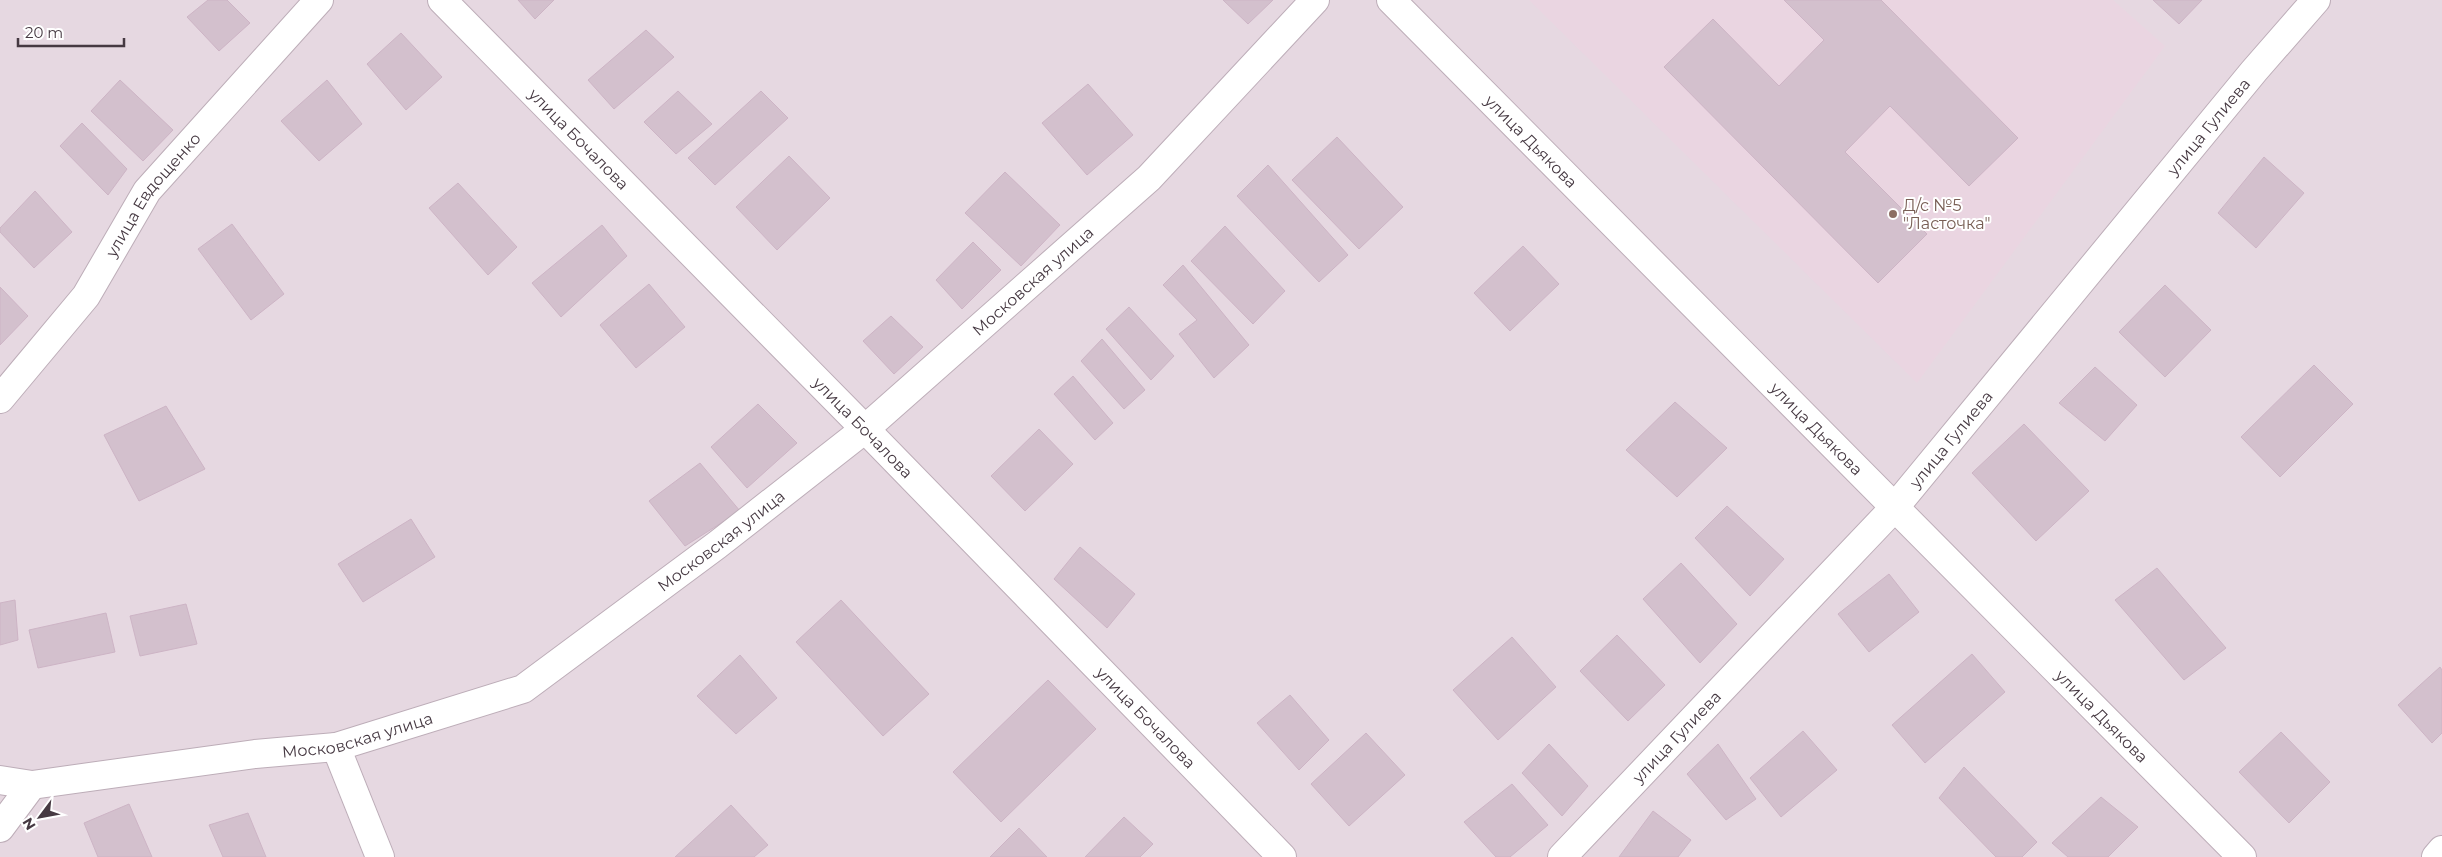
<svg xmlns="http://www.w3.org/2000/svg" width="2442" height="857" font-family="Montserrat,sans-serif">
  <style>
    .residential { fill: #e6d8e1 }
    .education { fill: #ead5e1 }
    .building { fill: #d3c0cd; stroke: #cdb4c5 }
    .lines { fill: none; stroke-linecap: round; stroke-linejoin: round }
    .street-casing { stroke: #bdadb8; stroke-width: 30 }
    .street { stroke: #fff; stroke-width: 28 }
    .education-dot { fill: #8d6e63; stroke: #fff; stroke-width: 2 }
    .labels { text-anchor: middle; dominant-baseline: central; stroke-width: 4; stroke-linejoin: round; paint-order: stroke }
    .street-label { font-size: 16px; fill: #463942; stroke: #fff }
    .education-label { font-size: 16px; fill: #785e54; stroke: #fff; text-anchor: start }
  </style>
  <rect width="100%" height="100%" fill="#f3e9ef"/>
  <rect class="residential" x="0" y="0" width="2442" height="857"/>
  <path class="education" d="M1529 0H2113L2165 46 1917 383Z"/>
  <g class="building">
    <path d="M208 0H227L250 23 219 51 187 17Z"/>
    <path d="M518 0H554L535 19Z"/>
    <path d="M1223 0H1273L1248 24Z"/>
    <path d="M1784 0H1881L2018 138 1969 186 1890 106 1845 152 1927 234 1878 283 1664 67 1713 19 1779 86 1824 40Z"/>
    <path d="M2153 0H2202L2179 24Z"/>
    <path d="M646 30 674 57 614 109 588 80Z"/>
    <path d="M401 33 442 77 406 110 367 64Z"/>
    <path d="M120 80 173 130 143 161 91 111Z"/>
    <path d="M327 80 362 124 319 161 281 121Z"/>
    <path d="M1088 84 1133 135 1087 175 1042 123Z"/>
    <path d="M678 91 712 124 676 154 644 122Z"/>
    <path d="M761 91 788 118 715 185 688 158Z"/>
    <path d="M82 123 127 169 108 195 60 146Z"/>
    <path d="M1337 137 1403 207 1359 249 1292 180Z"/>
    <path d="M789 156 830 198 777 250 736 207Z"/>
    <path d="M2264 157 2304 193 2256 248 2218 213Z"/>
    <path d="M1268 165 1348 255 1319 282 1237 196Z"/>
    <path d="M1005 172 1060 225 1021 266 965 213Z"/>
    <path d="M458 183 517 247 488 275 429 208Z"/>
    <path d="M35 191 72 232 34 268 0 232V228Z"/>
    <path d="M232 224 284 294 251 320 198 249Z"/>
    <path d="M602 225 627 256 561 317 532 283Z"/>
    <path d="M1225 226 1285 291 1253 324 1191 261Z"/>
    <path d="M973 242 1001 270 962 309 936 280Z"/>
    <path d="M1523 246 1559 284 1510 331 1474 293Z"/>
    <path d="M1183 265 1249 345 1214 378 1179 334 1197 320 1163 285Z"/>
    <path d="M649 284 685 327 636 368 600 325Z"/>
    <path d="M2165 285 2211 330 2165 377 2119 332Z"/>
    <path d="M0 287 28 316 0 345Z"/>
    <path d="M1129 307 1174 356 1151 380 1106 329Z"/>
    <path d="M891 316 923 347 894 374 863 341Z"/>
    <path d="M1102 339 1145 390 1124 409 1081 361Z"/>
    <path d="M2314 365 2353 404 2280 477 2241 437Z"/>
    <path d="M2095 367 2137 405 2105 441 2059 403Z"/>
    <path d="M1073 376 1113 423 1095 440 1054 394Z"/>
    <path d="M1675 402 1727 448 1677 497 1626 450Z"/>
    <path d="M758 404 797 443 747 488 711 447Z"/>
    <path d="M166 406 205 469 139 501 104 435Z"/>
    <path d="M2024 424 2089 491 2036 541 1972 473Z"/>
    <path d="M1039 429 1073 464 1025 511 991 476Z"/>
    <path d="M700 463 740 511 685 546 649 501Z"/>
    <path d="M1727 506 1784 559 1750 596 1695 538Z"/>
    <path d="M411 519 435 557 363 602 338 564Z"/>
    <path d="M1080 547 1135 594 1107 628 1054 579Z"/>
    <path d="M1681 563 1737 624 1700 663 1643 599Z"/>
    <path d="M2157 568 2226 648 2184 680 2115 600Z"/>
    <path d="M1889 574 1919 612 1869 652 1838 614Z"/>
    <path d="M15 600 18 640 0 645V603Z"/>
    <path d="M841 600 929 694 883 736 796 642Z"/>
    <path d="M186 604 197 644 140 656 130 616Z"/>
    <path d="M106 613 115 652 38 668 29 630Z"/>
    <path d="M1617 635 1665 685 1628 721 1580 671Z"/>
    <path d="M1512 637 1556 687 1498 740 1453 690Z"/>
    <path d="M1972 654 2005 692 1925 763 1892 725Z"/>
    <path d="M740 655 777 698 736 734 697 696Z"/>
    <path d="M2440 667 2442 670V733L2432 743 2398 705Z"/>
    <path d="M1048 680 1096 729 1001 822 953 772Z"/>
    <path d="M1290 695 1329 740 1299 770 1257 723Z"/>
    <path d="M1803 731 1837 770 1781 817 1750 778Z"/>
    <path d="M2281 732 2330 782 2289 823 2239 772Z"/>
    <path d="M1366 733 1405 775 1349 826 1311 784Z"/>
    <path d="M1549 744 1588 786 1562 816 1522 773Z"/>
    <path d="M1718 744 1756 799 1726 820 1687 774Z"/>
    <path d="M1964 767 2037 842 2022 857H1996L1939 798Z"/>
    <path d="M1512 784 1548 825 1510 857H1496L1464 822Z"/>
    <path d="M2101 797 2138 827 2108 857H2068L2052 843Z"/>
    <path d="M129 804 152 857H98L84 823Z"/>
    <path d="M731 805 768 845 754 857H675Z"/>
    <path d="M1653 811 1691 840 1678 857H1619Z"/>
    <path d="M248 813 266 857H223L209 825Z"/>
    <path d="M1124 817 1153 844 1140 857H1085Z"/>
    <path d="M1019 828 1047 857H990Z"/>
  </g>
  <g class="lines">
    <g class="street-casing">
      <g id="street">
        <path id="s1" d="M442 0 865 429 1282 857"/>
        <path id="s2" d="M1391 0 2242 857"/>
        <path id="s3" d="M0 399 86 296 147 191 319 0"/>
        <path d="M336 747 380 857"/>
        <path id="s4" d="M0 780 32 785 255 754 336 747 523 689 717 545 865 429 1149 178 1315 0"/>
        <path d="M0 828 32 785"/>
        <path id="s5" d="M1562 857 1895 507 2254 71 2316 0"/>
        <path d="M2436 857 2442 850"/>
      </g>
    </g>
    <use href="#street" class="street"/>
  </g>
  <circle class="education-dot" cx="1893" cy="214" r="5"/>
  <g class="labels">
    <g class="street-label">
      <text stroke="none"><textPath href="#s5" startOffset="976">улица Гулиева</textPath></text>
      <text stroke="none"><textPath href="#s1" startOffset="195">улица Бочалова</textPath></text>
      <text stroke="none"><textPath href="#s2" startOffset="199">улица Дьякова</textPath></text>
      <text stroke="none"><textPath href="#s3" startOffset="256">улица Евдощенко</textPath></text>
      <text stroke="none"><textPath href="#s4" startOffset="1188">Московская улица</textPath></text>
      <text stroke="none"><textPath href="#s1" startOffset="600">улица Бочалова</textPath></text>
      <text stroke="none"><textPath href="#s2" startOffset="604">улица Дьякова</textPath></text>
      <text stroke="none"><textPath href="#s5" startOffset="571">улица Гулиева</textPath></text>
      <text stroke="none"><textPath href="#s4" startOffset="782">Московская улица</textPath></text>
      <text stroke="none"><textPath href="#s2" startOffset="1009">улица Дьякова</textPath></text>
      <text stroke="none"><textPath href="#s1" startOffset="1005">улица Бочалова</textPath></text>
      <text stroke="none"><textPath href="#s4" startOffset="362">Московская улица</textPath></text>
      <text stroke="none"><textPath href="#s5" startOffset="166">улица Гулиева</textPath></text>
    </g>
    <g class="education-label">
      <text x="1903" y="205">Д/с №5<tspan x="1903" dy="18">"Ласточка"</tspan></text>
    </g>
  </g>
  <g transform="translate(40 817) rotate(238)" stroke="#ffffff" stroke-width="4" paint-order="stroke">
  <path d="M0-4L9 19L0 12L-9 19Z" fill="#463942"/>
  <text y="-8" font-size="14" font-weight="bold" text-anchor="middle" fill="#463942">N</text>
  </g>
  <path d="M18 38v8h106v-8" fill="none" stroke="#463942" stroke-width="2.5"/>
  <text x="25" y="38" font-size="15" fill="#463942" stroke="#ffffff" stroke-width="4" paint-order="stroke">20 m</text>
</svg>
